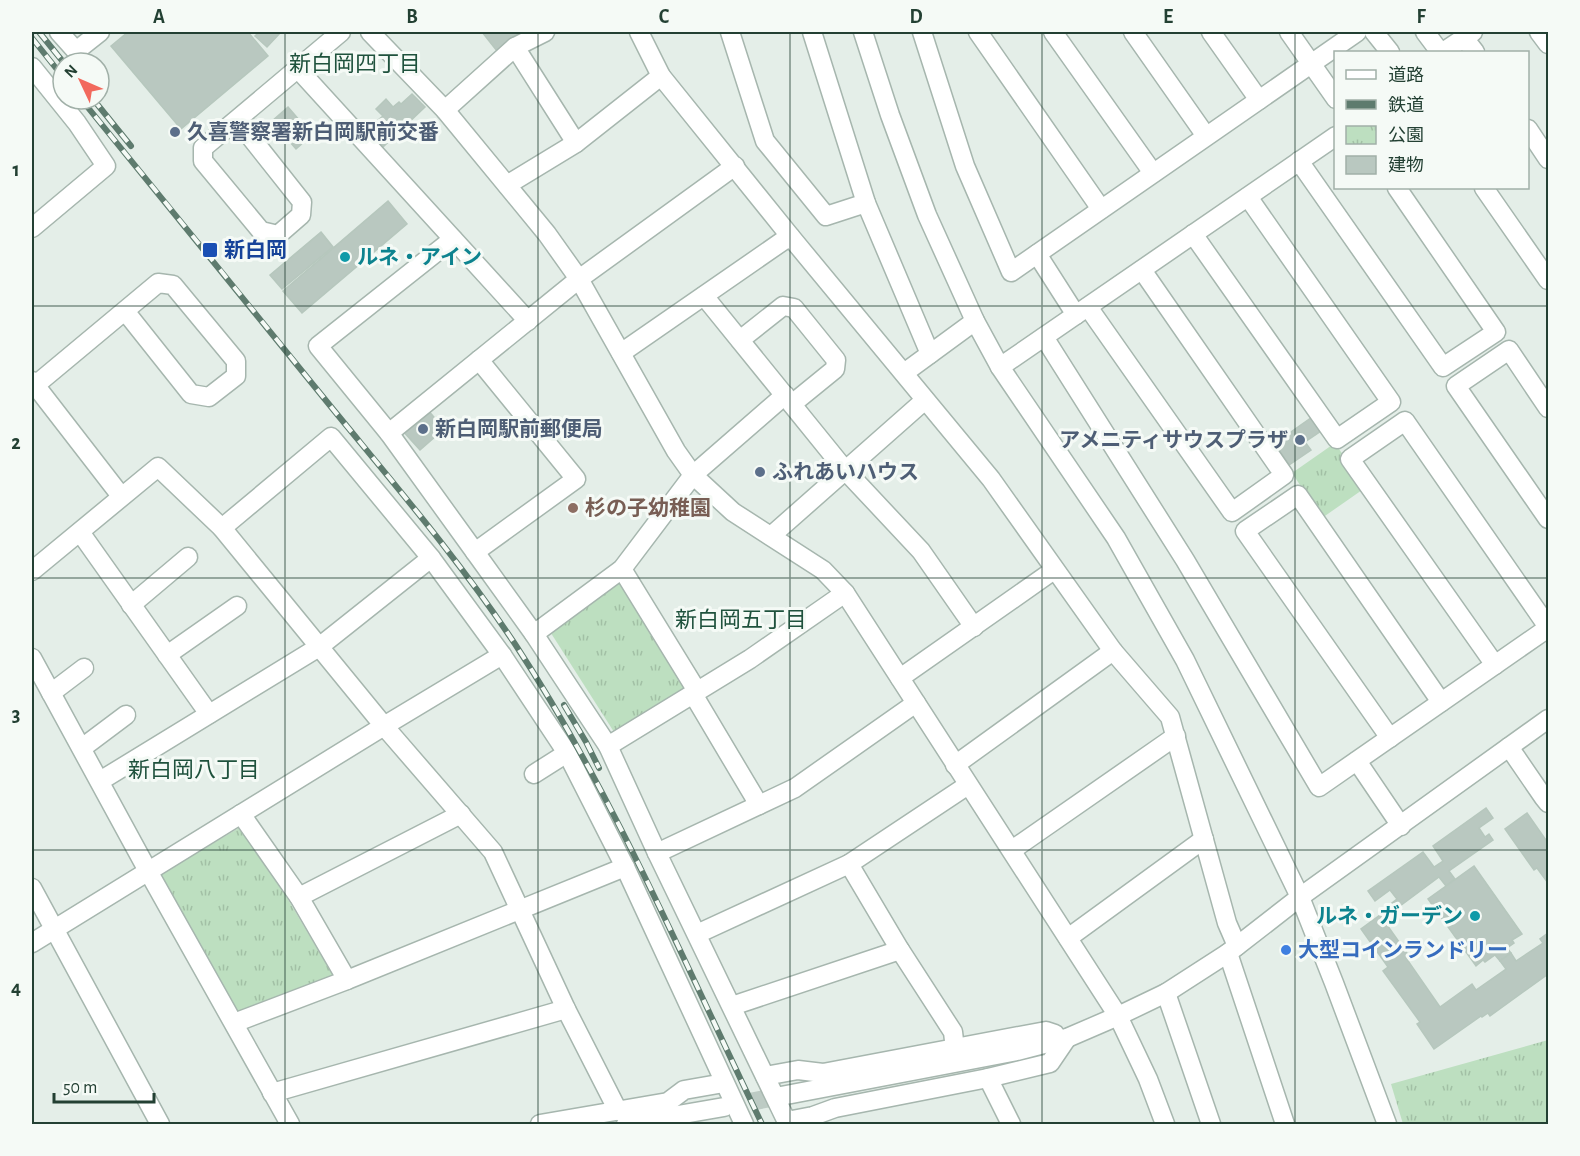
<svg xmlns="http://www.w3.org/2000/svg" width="1580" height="1156" font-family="'Alegreya Sans','Noto Sans JP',sans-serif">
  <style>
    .park { fill: url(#park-tufts) }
    .building { fill: #b9c8c0; stroke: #b6c7bd; stroke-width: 1.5 }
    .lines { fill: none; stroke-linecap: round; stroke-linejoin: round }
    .minor-tunnel { stroke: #bdcbc4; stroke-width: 18; stroke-dasharray: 18 9; stroke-linecap: butt }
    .minor-casing { stroke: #a6b6ae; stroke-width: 21 }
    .minor { stroke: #fff; stroke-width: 18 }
    .rail-casing { stroke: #5e7b6e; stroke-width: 6 }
    .rail { stroke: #f5faf6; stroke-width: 4; stroke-dasharray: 11; stroke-linecap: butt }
    .grid { fill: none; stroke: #234033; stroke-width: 1.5; stroke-opacity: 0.55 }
    .service-dot { fill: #5c6f8a; stroke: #f5faf6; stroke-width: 2 }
    .transit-dot { fill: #1a4fb4; stroke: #f5faf6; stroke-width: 2 }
    .culture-dot { fill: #0f9aa8; stroke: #f5faf6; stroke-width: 2 }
    .education-dot { fill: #8d6e63; stroke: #f5faf6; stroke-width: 2 }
    .shop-dot { fill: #3f7fe0; stroke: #f5faf6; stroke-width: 2 }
    .labels { text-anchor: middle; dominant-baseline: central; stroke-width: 6; stroke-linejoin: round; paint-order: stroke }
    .service-label { font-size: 21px; font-weight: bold; fill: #4e5e75; stroke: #f5faf6; text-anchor: start }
    .transit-label { font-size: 21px; font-weight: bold; fill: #164399; stroke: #f5faf6; text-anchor: start }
    .culture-label { font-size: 21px; font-weight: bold; fill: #0d838f; stroke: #f5faf6; text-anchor: start }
    .education-label { font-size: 21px; font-weight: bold; fill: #785e54; stroke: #f5faf6; text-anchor: start }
    .shop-label { font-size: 21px; font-weight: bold; fill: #366cbe; stroke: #f5faf6; text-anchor: start }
    .neighbourhood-label { font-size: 22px; fill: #1f523d; stroke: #f5faf6 }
    .neatline { fill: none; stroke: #234033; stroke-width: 2 }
    .grid-label { font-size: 20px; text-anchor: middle; font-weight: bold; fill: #234033 }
  </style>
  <defs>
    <pattern id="park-tufts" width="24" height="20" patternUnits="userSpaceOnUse" patternTransform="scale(1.5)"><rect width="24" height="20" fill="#bddfc0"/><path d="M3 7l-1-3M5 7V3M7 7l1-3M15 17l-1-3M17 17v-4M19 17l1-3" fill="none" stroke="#a2c0a5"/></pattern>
  </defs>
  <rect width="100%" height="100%" fill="#e4eee8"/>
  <g class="park">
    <path d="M1335 443 1365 488 1322 518 1292 473Z"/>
    <path d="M621 579 690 688 614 732 549 630Z"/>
    <path d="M244 825 334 977 237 1015 161 874Z"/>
    <path d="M1548 1040V1124H1403L1391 1084Z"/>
  </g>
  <g class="building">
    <path d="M128 32H248L268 56 181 129 111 46Z"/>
    <path d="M259 32H281L267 47 255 36Z"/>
    <path d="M482 32H523L497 51Z"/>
    <path d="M412 94 425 107 383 147 370 134 381 123 378 120 383 116 376 109 386 99 393 107 399 102 401 104Z"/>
    <path d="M288 107 312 135 296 149 272 121Z"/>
    <path d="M388 201 407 224 302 313 283 291Z"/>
    <path d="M321 232 333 247 282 289 270 275Z"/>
    <path d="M427 409 444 429 420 450 402 430Z"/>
    <path d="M1315 415 1324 429 1305 442 1311 450 1289 465 1274 444Z"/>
    <path d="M1486 808 1493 818 1479 828 1485 837 1489 834 1493 840 1449 871 1455 879 1446 886 1439 877 1396 909 1392 903 1397 899 1390 890 1375 901 1368 891 1423 852 1434 867 1443 861 1433 846Z"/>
    <path d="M1527 813 1548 843V883L1537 868 1534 870 1505 829Z"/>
    <path d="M1474 866 1522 934 1512 940 1514 943 1507 948 1511 953 1500 961 1495 955 1485 962 1483 960 1476 966 1428 899Z"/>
    <path d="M1380 915 1409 956 1406 958 1440 1007 1472 984 1476 990 1506 969 1500 961 1511 953 1516 961 1543 943 1540 939 1548 933V974L1490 1016 1488 1013 1482 1017 1481 1016 1434 1049 1417 1024 1420 1022 1383 971 1388 967 1361 929Z"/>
  </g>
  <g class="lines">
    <path class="minor-tunnel" d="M724 1107 781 1096"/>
    <g class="minor-casing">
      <g id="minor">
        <path d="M59 32 76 51 100 32"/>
        <path d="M370 32 445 110 547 234 579 279 676 451 693 475 733 512 823 570 845 593 1118 1016 1148 1079 1165 1124"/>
        <path d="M639 32 661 76 790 236 991 479 1113 651 1170 717 1227 923 1237 946"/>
        <path d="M730 32 765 141 826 216 866 203 930 354"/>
        <path d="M812 32 866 203"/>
        <path d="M863 32 890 115 927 215 975 321 1000 367 1116 538 1185 660 1300 897 1334 983 1387 1124"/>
        <path d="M922 32 965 166 1011 272 1357 32"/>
        <path d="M978 32 1101 209"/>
        <path d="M1053 32 1153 173"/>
        <path d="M1133 32 1206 136"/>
        <path d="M1211 32 1259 100"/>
        <path d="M1289 32 1336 99"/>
        <path d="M1374 32 1390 52"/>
        <path d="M1425 32 1440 52"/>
        <path d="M1539 32 1548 44"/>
        <path d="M1464 38 1475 52"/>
        <path d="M515 47 576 143"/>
        <path d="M1443 52 1473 32"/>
        <path d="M32 67 77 123 106 166 32 228"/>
        <path d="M298 69 528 321"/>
        <path d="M445 110 515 47 545 32"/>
        <path d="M237 120 302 202 301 215 278 235 261 231 203 161V148L341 32"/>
        <path d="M1528 129 1548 159"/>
        <path d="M1299 161 1443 367 1496 332 1397 188"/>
        <path d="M507 185 576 143 661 76"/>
        <path d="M1484 188 1548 280"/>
        <path d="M1193 234 1337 439 1391 402 1248 197"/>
        <path d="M453 239 318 346 389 433 475 552 534 634 608 746 657 853 788 1124"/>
        <path d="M1037 254 1076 315"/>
        <path d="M704 296 845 470 921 551 974 627"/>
        <path d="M1088 307 1232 512 1284 475 1142 270"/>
        <path d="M1044 337 1185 560 1319 787 1548 628"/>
        <path d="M740 340 783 306 794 308 836 360 835 369 792 404"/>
        <path d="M621 353 790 236"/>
        <path d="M1000 367 1336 136"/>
        <path d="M904 373 975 321"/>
        <path d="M32 381 121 496"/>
        <path d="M32 388 158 283 173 285 236 361V376L209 397 191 394 125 311"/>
        <path d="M1548 408 1509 350 1456 386 1548 519"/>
        <path d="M389 433 579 279 735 166"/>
        <path d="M222 528 331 437 431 558 502 655 567 753 625 867 744 1124"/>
        <path d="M80 532 209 714"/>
        <path d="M771 536 925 400"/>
        <path d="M475 552 576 479 479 360"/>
        <path d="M622 569 697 691"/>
        <path d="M32 571 158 467 222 528 384 726 493 852 566 1009 618 1111"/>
        <path d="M131 605 188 557"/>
        <path d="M534 634 622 569 693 475 785 395"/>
        <path d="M167 655 237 606"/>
        <path d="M32 658 148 871 290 1124"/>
        <path d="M1495 665 1350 459 1405 421 1548 627"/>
        <path d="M900 678 1054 570"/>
        <path d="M51 693 84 668"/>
        <path d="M693 694 759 805"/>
        <path d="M1390 738 1245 531 1298 495 1441 702"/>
        <path d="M608 746 750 659 845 593"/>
        <path d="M1509 747 1544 798 1548 803"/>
        <path d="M82 748 126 715"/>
        <path d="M1357 761 1401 826"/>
        <path d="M955 765 1113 651"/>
        <path d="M534 774 567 753"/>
        <path d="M100 781 319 647 431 558"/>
        <path d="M241 814 299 897 347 980"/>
        <path d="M1012 850 1176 736"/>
        <path d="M657 853 795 788 916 703"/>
        <path d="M849 864 900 950 953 1032 955 1049"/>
        <path d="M32 888 160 1124"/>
        <path d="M299 897 461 814"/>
        <path d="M697 934 849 864 968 785"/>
        <path d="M1068 938 1204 839"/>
        <path d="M32 943 384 726 502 655"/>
        <path d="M1228 953 1285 1124"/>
        <path d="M1166 993 1211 1124"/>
        <path d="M732 1006 900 950"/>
        <path d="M234 1023 347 980 625 867"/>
        <path d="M765 1076 798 1070 823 1073 1046 1031 1055 1034"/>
        <path d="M988 1078 1011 1124"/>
        <path d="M272 1093 566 1009"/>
        <path d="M781 1096 1017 1051 1067 1038 1118 1016 1166 993 1228 953 1300 897 1548 719"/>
        <path d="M787 1121 813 1116 835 1108 988 1078 1050 1063 1067 1038"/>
        <path d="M540 1124 668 1102 684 1090 724 1083"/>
        <path d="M626 1124 724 1107"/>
      </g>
    </g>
    <use href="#minor" class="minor"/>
    <g class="rail-casing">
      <g id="rail">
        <path d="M39 32 64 63"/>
        <path d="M32 38 63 77"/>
        <path d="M81 99C165 202 249 305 332 408 395 485 460 561 515 644 614 795 684 962 762 1124"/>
        <path d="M93 99 131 146"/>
        <path d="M564 705 586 742 599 768"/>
      </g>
    </g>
    <use href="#rail" class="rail"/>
  </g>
  <path class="grid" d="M285 32V1124M538 32V1124M790 32V1124M1042 32V1124M1295 32V1124M32 306H1548M32 578H1548M32 850H1548"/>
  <g class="service-dot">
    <circle cx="175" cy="132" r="6"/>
    <circle cx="423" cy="429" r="6"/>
    <circle cx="1300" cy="440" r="6"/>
    <circle cx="760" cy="472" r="6"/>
  </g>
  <rect class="transit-dot" x="202" y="242" width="16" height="16" rx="3"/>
  <g class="culture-dot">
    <circle cx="345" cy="257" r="6"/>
    <circle cx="1475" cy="916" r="6"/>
  </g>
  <circle class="education-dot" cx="573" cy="508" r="6"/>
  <circle class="shop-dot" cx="1286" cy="950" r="6"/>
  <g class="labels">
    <g class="service-label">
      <text x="187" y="132">久喜警察署新白岡駅前交番</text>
      <text x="435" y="429">新白岡駅前郵便局</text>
      <text x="1288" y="440" text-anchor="end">アメニティサウスプラザ</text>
      <text x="772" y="472">ふれあいハウス</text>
    </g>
    <g class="transit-label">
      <text x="224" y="250">新白岡</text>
    </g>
    <g class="culture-label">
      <text x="357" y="257">ルネ・アイン</text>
      <text x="1463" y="916" text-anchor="end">ルネ・ガーデン</text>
    </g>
    <g class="education-label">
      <text x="585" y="508">杉の子幼稚園</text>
    </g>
    <g class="shop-label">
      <text x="1298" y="950">大型コインランドリー</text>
    </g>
    <g class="neighbourhood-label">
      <text x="355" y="64">新白岡四丁目</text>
      <text x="741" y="620">新白岡五丁目</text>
      <text x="194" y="770">新白岡八丁目</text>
    </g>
  </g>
  <rect width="1580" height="1156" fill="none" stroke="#f5faf6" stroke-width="66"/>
  <rect x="1334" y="51" width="195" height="138" fill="#f5faf6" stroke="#a1b0a8" stroke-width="1.5"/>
  <rect x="1346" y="70" width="30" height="9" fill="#ffffff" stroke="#a1b0a8" stroke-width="1.5"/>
  <text x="1388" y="81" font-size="18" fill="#234033">道路</text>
  <rect x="1346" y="100" width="30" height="9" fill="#5e7b6e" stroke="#a1b0a8" stroke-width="1.5"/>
  <text x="1388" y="111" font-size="18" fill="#234033">鉄道</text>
  <rect x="1346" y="126" width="30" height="18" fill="url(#park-tufts)" stroke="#a1b0a8" stroke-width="1.5"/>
  <text x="1388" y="141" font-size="18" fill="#234033">公園</text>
  <rect x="1346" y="156" width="30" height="18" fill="#b9c8c0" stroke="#a1b0a8" stroke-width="1.5"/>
  <text x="1388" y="171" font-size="18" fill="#234033">建物</text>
  <g transform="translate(81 81) rotate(314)"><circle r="28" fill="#f5faf6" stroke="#a1b0a8" stroke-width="1.5"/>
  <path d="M0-4.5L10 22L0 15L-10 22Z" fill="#f2695d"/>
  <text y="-9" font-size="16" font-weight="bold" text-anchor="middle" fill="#234033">N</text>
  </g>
  <path d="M54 1093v9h100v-9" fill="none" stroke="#234033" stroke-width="3"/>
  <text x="63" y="1093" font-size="18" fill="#234033" stroke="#f5faf6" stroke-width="4.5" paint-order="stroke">50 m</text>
  <rect x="33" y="33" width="1514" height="1090" class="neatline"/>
  <g class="grid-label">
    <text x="159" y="23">A</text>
    <text x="412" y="23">B</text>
    <text x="664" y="23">C</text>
    <text x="916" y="23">D</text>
    <text x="1168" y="23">E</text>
    <text x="1421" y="23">F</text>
    <text x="16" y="176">1</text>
    <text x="16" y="449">2</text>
    <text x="16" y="721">3</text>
    <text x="16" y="994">4</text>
  </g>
</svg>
